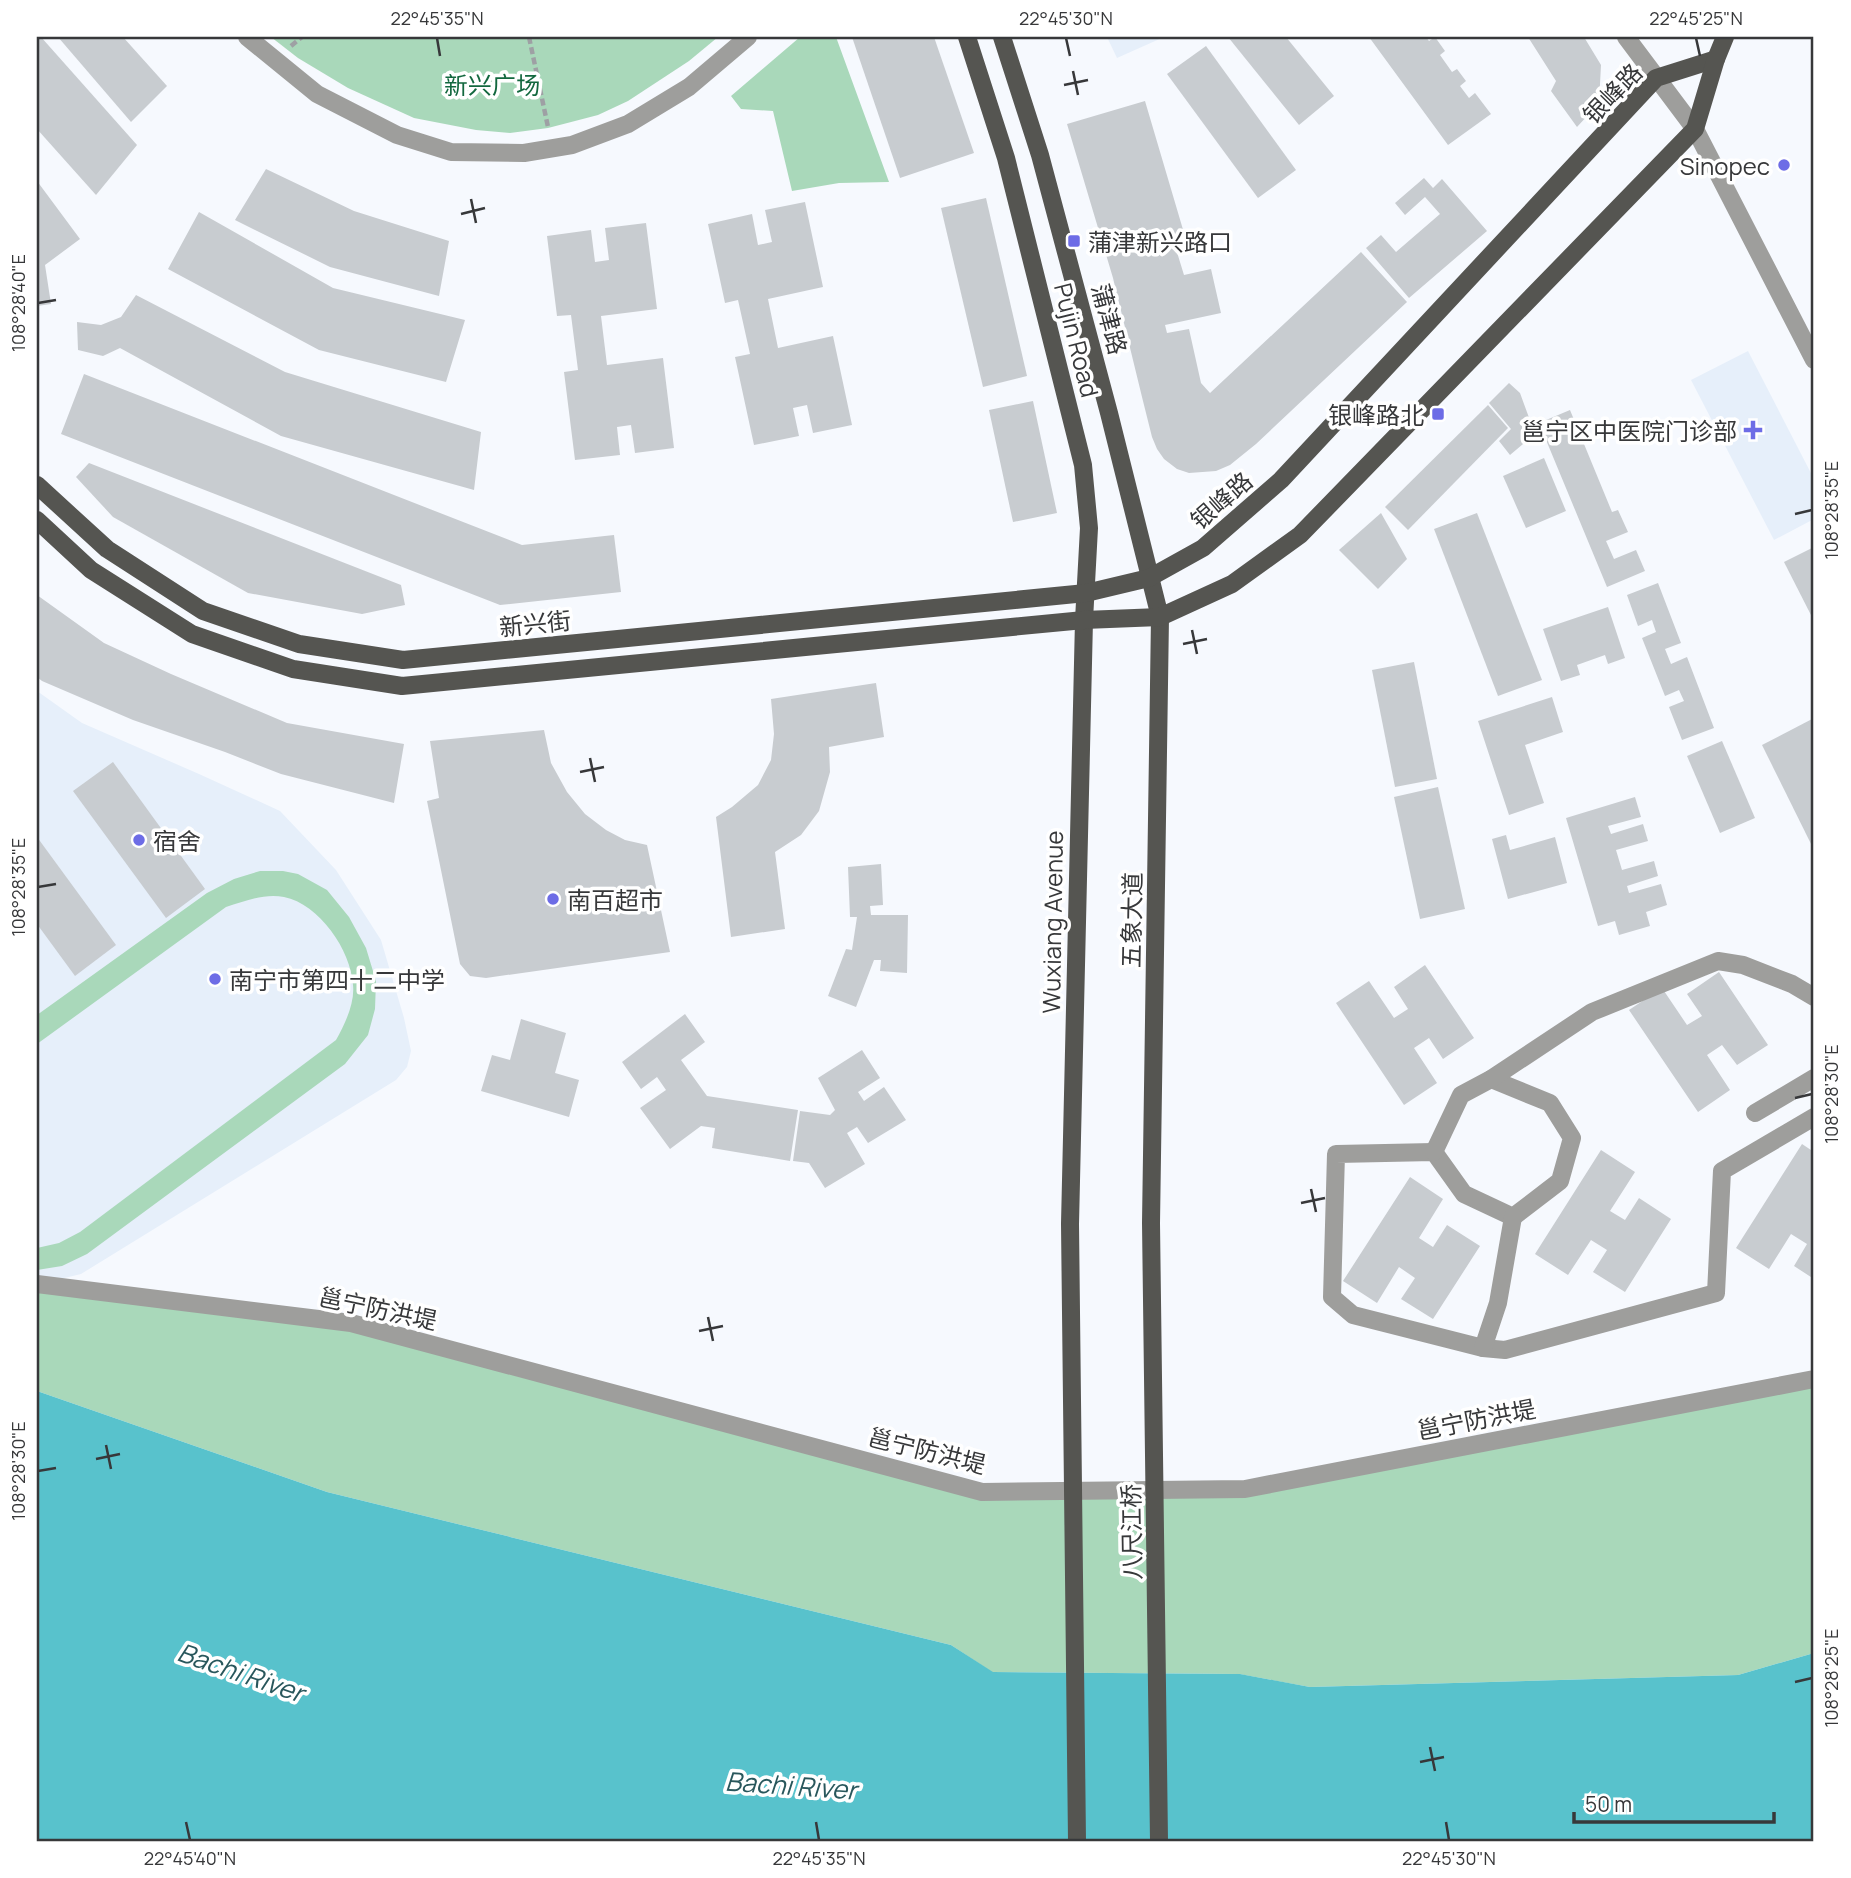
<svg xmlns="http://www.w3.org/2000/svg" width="1851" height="1878" font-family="Manrope,'Noto Sans SC',sans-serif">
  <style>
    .built { fill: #e6effa }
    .green { fill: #a9d8ba }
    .water { fill: #58c2cc }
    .building { fill: #c8ccd0 }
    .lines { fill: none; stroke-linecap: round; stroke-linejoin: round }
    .path { stroke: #9ea0a4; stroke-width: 4.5; stroke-dasharray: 7 3.5; stroke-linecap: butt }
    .minor { stroke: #9e9e9c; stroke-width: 18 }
    .major { stroke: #555551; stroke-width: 18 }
    .ticks { fill: none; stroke: #37383a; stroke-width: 2.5 }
    .poi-dot { fill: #6d6ce6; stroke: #fff; stroke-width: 2.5 }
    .labels { text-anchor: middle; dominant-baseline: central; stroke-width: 7; stroke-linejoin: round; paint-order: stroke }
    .park-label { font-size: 24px; fill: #13683f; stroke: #fff }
    .street-label { font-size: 24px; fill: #37383a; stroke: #fff }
    .poi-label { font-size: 24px; fill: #37383a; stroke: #fff; text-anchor: start }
    .water-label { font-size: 26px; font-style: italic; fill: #29575c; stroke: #fff }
    .neatline { fill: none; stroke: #37383a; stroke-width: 2.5 }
    .ticks-label { font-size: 18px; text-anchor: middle; fill: #37383a }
  </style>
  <rect width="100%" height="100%" fill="#f6f9fe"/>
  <g class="built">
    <path d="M1107 37H1164L1117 58Z"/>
    <path d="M1748 351 1814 479V519L1774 540 1691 380Z"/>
    <path d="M37 691 82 723 199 774 280 811 336 870 381 940 404 1018 411 1051 407 1067 396 1080 81 1274 60 1279 37 1276Z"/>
  </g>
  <g class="green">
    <path d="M271 37H718L689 61 628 101 598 115 575 121 548 128 510 133 476 130 414 118 348 88 298 58Z"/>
    <path d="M800 37H836L889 182 839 183 792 191 773 111 741 109 731 96Z"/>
    <path d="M260 871H283L298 874 327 890 349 917 366 948 376 981 375 1009 368 1035 345 1064 87 1254 62 1266 37 1270V1248L59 1243 80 1232 336 1040C345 1024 355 1003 353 985 351 950 319 904 284 897 265 893 245 901 226 907L37 1044V1015L207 893 234 879Z"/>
    <path d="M37 1284 351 1323 982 1492 1245 1489 1814 1379V1653L1738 1675 1310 1687 1239 1674 992 1672 951 1645 327 1492 37 1391Z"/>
  </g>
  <path class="water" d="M37 1391 327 1492 951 1645 993 1672 1240 1674 1310 1687 1738 1675 1814 1653V1841H37Z"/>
  <g class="building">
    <path d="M37 37H41L137 145 96 195 37 129Z"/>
    <path d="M58 37H123L167 86 131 122Z"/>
    <path d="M852 37H934L974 153 900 178Z"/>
    <path d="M1228 37H1286L1334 96 1299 125Z"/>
    <path d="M1369 37H1426L1429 41 1435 37 1445 51 1440 55 1452 72 1457 69 1466 81 1460 86 1469 98 1475 93 1491 114 1448 145Z"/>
    <path d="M1528 37H1584L1601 65 1599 103 1577 127 1551 91 1556 81Z"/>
    <path d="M1206 46 1296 170 1258 198 1167 74Z"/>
    <path d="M1145 101 1184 233 1172 236 1184 275 1211 269 1221 313 1165 325 1167 333 1189 329 1201 383 1210 393 1361 252 1407 302 1256 444 1230 465 1216 471 1189 473 1177 469 1164 459 1157 449 1152 437 1142 397 1113 278 1067 124Z"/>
    <path d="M266 169 354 211 449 241 439 296 330 267 235 220Z"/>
    <path d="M1424 178 1433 188 1442 179 1487 231 1409 298 1366 248 1381 235 1396 252 1440 214 1425 197 1405 215 1395 203Z"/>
    <path d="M37 181 80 239 45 265 51 304 37 306Z"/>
    <path d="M986 198 1027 376 983 387 941 208Z"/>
    <path d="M805 202 823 287 768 299 778 348 833 336 852 425 813 433 807 405 793 408 799 436 754 445 735 357 750 354 738 300 725 303 708 224 752 214 758 245 772 242 765 210Z"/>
    <path d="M199 212 333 288 465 320 446 382 319 350 168 269Z"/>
    <path d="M646 223 657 309 601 316 607 365 663 358 674 448 635 453 631 425 617 427 620 455 575 460 564 372 578 370 571 315 557 316 547 236 591 230 595 262 609 260 605 228Z"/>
    <path d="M136 295 285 372 481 432 474 490 281 436 120 348 103 356 78 350 77 322 101 325 121 317Z"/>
    <path d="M84 374 522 545 614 535 621 592 500 605 61 434Z"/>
    <path d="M1509 383 1520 393 1535 434 1510 455 1499 441 1511 429 1489 403Z"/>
    <path d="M1033 401 1057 513 1013 522 989 410Z"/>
    <path d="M1488 405 1508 428 1408 530 1385 507Z"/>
    <path d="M1570 410 1612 512 1618 510 1628 532 1606 541 1614 559 1636 550 1645 571 1607 587 1539 423Z"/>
    <path d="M1544 458 1566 511 1526 528 1503 476Z"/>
    <path d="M89 463 401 585 405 605 362 614 248 593 113 517 76 477Z"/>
    <path d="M1381 513 1407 559 1378 589 1339 550Z"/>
    <path d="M1477 513 1542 680 1498 696 1434 529Z"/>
    <path d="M1814 547V621L1784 562Z"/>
    <path d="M1658 583 1681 643 1665 649 1671 664 1687 657 1714 728 1682 740 1669 707 1684 701 1679 690 1665 696 1642 638 1656 632 1652 620 1638 626 1627 595Z"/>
    <path d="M37 595 104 643 171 674 287 723 404 744 394 803 281 774 225 752 133 720 42 681 37 677Z"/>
    <path d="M1608 607 1625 658 1608 664 1605 655 1577 665 1580 675 1561 681 1543 629Z"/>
    <path d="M1414 662 1437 779 1395 787 1372 670Z"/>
    <path d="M876 683 884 737 829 747 830 772 819 811 801 835 775 852 785 929 731 937 716 817 732 807 758 785 771 760 774 734 771 699Z"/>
    <path d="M1552 697 1563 732 1525 745 1544 803 1509 815 1478 721Z"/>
    <path d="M1814 718V850L1762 745Z"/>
    <path d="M544 730 551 763 567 792 585 814 606 830 625 840 647 845 670 952 486 978 470 976 460 964 427 801 439 798 430 741Z"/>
    <path d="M1722 741 1755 818 1720 833 1687 756Z"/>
    <path d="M113 762 205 889 166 918 73 791Z"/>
    <path d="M1438 787 1465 909 1420 919 1394 797Z"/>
    <path d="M1635 797 1641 817 1608 826 1611 834 1643 824 1648 841 1616 850 1622 870 1654 861 1658 876 1627 886 1629 893 1661 884 1667 905 1646 912 1650 926 1619 935 1615 921 1598 926 1566 818Z"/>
    <path d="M1506 835 1510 850 1555 837 1567 883 1508 899 1492 839Z"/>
    <path d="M37 837 116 945 75 976 37 924Z"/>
    <path d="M881 864 883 905 870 906 871 915H908L907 973 880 971 881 960H874L856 1007 828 996 846 949 852 950 857 917H850L848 867Z"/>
    <path d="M1425 965 1474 1038 1443 1059 1429 1038 1414 1048 1437 1083 1404 1105 1336 1003 1369 981 1394 1018 1408 1009 1394 987Z"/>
    <path d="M1719 972 1768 1045 1737 1065 1722 1045 1707 1055 1730 1090 1698 1112 1629 1010 1662 988 1687 1025 1702 1016 1687 994Z"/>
    <path d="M685 1014 705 1042 681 1060 707 1096 798 1110 790 1161 712 1148 715 1128 701 1126 670 1149 640 1108 666 1090 657 1077 641 1089 622 1062Z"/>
    <path d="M521 1019 566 1033 555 1073 579 1080 569 1117 481 1091 492 1055 510 1060Z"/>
    <path d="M862 1050 880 1078 858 1092 864 1101 884 1087 906 1120 868 1143 857 1127 847 1133 865 1164 825 1188 809 1163 793 1161 800 1111 830 1115 835 1110 818 1078Z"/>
    <path d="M1802 1144 1814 1152V1199L1811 1204 1814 1207V1279L1794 1266 1807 1244 1791 1234 1769 1269 1736 1248Z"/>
    <path d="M1601 1150 1635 1172 1610 1211 1625 1220 1639 1198 1671 1219 1625 1292 1593 1272 1607 1250 1591 1240 1568 1275 1535 1254Z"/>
    <path d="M1410 1177 1443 1199 1419 1238 1433 1247 1447 1225 1480 1246 1433 1319 1401 1299 1415 1278 1399 1267 1377 1303 1343 1281Z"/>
  </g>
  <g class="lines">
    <g class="path">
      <path d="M529 37 548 127"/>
      <path d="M291 46 302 37"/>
    </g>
    <g class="minor">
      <path d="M247 37 317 94 397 135 451 152 524 153 572 145 628 124 689 87 748 37"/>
      <path d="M1626 37 1695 129 1814 360"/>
      <path d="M1491 1079 1550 1103 1572 1138 1560 1181 1513 1217 1464 1194 1434 1152 1336 1154 1332 1297 1353 1315 1483 1348 1505 1350 1716 1293 1722 1171 1814 1117"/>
      <path d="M1755 1113 1814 1078"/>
      <path d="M1434 1152 1461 1095 1491 1079 1592 1012 1718 961 1743 965 1792 984 1814 997"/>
      <path d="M37 1284 351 1323 982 1492 1245 1489 1814 1379"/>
      <path d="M1483 1348 1498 1303 1513 1217"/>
    </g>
    <g class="major">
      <path d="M967 37 1006 158 1083 465 1089 528 1084 620 1070 1224 1077 1841"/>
      <path d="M1002 37 1040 155 1109 413 1160 617 1151 1223 1159 1841"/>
      <path d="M37 485 107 549 203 611 299 644 403 660 1086 593 1149 578 1203 548 1281 480 1656 78 1716 59"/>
      <path d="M37 520 91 570 192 634 293 669 402 686 1084 620 1160 617 1232 584 1300 535 1695 129 1716 59 1725 37"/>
    </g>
  </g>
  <path class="ticks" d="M437 38 440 56M1066 38 1070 56M1696 38 1700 56M1073 71 1078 95M1064 85 1088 80M471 199 476 223M461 214 485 208M38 303 56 300M1795 514 1812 510M1192 630 1197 654M1183 644 1207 639M590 758 595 782M580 772 604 767M38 887 56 884M1795 1098 1812 1094M1311 1189 1316 1212M1301 1203 1325 1198M708 1317 713 1341M699 1331 723 1326M106 1445 111 1469M96 1459 120 1454M38 1471 56 1468M1795 1682 1812 1678M1430 1747 1435 1771M1420 1762 1444 1757M186 1822 190 1840M816 1822 819 1840M1446 1822 1449 1840"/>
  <g class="poi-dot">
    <circle cx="1784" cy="165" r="7"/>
    <rect x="1067" y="234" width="14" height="14" rx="3.5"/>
    <rect x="1431" y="407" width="14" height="14" rx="3.5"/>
    <path d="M1749.5 419.5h7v7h7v7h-7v7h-7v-7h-7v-7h7z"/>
    <circle cx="139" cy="840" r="7"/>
    <circle cx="553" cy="899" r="7"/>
    <circle cx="215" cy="979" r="7"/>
  </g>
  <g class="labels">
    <g class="park-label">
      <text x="492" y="84">新兴广场</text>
    </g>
    <g class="street-label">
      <text transform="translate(1612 93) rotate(-46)">银峰路</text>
      <text transform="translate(1110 319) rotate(75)">蒲津路</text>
      <text transform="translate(1077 340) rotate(76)">Pujin Road</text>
      <text transform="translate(1221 500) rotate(-41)">银峰路</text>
      <text transform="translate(535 623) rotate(-6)">新兴街</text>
      <text transform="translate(1131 920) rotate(-89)">五象大道</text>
      <text transform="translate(1052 922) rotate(-89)">Wuxiang Avenue</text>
      <text transform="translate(378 1308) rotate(12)">邕宁防洪堤</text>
      <text transform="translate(1476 1419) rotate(-11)">邕宁防洪堤</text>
      <text transform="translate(927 1450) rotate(14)">邕宁防洪堤</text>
      <text transform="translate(1131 1532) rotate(-91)">八尺江桥</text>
    </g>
    <g class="poi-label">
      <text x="1770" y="165" text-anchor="end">Sinopec</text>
      <text x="1088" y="241">蒲津新兴路口</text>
      <text x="1424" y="414" text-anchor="end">银峰路北</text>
      <text x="1737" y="430" text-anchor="end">邕宁区中医院门诊部</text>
      <text x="153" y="840">宿舍</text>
      <text x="567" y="899">南百超市</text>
      <text x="229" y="979">南宁市第四十二中学</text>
    </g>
    <g class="water-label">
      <text transform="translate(241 1672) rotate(19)">Bachi River</text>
      <text transform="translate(791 1785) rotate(4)">Bachi River</text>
    </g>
  </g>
  <rect width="1851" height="1878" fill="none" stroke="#ffffff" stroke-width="77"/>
  <path d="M1574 1812v10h200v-10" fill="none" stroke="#37383a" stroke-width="3.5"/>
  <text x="1585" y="1812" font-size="21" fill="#37383a" stroke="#ffffff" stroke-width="5" paint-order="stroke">50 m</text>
  <rect x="38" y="38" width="1774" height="1802" class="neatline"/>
  <g class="ticks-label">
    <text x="437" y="25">22°45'35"N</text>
    <text x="1066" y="25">22°45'30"N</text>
    <text x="1696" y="25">22°45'25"N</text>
    <text transform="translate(19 303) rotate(-90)" y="6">108°28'40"E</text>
    <text transform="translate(1832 510) rotate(-90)" y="6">108°28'35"E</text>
    <text transform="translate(19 887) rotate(-90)" y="6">108°28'35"E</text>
    <text transform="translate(1832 1094) rotate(-90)" y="6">108°28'30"E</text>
    <text transform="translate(19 1471) rotate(-90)" y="6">108°28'30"E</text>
    <text transform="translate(1832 1678) rotate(-90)" y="6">108°28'25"E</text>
    <text x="190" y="1865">22°45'40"N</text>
    <text x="819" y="1865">22°45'35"N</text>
    <text x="1449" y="1865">22°45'30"N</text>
  </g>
</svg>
